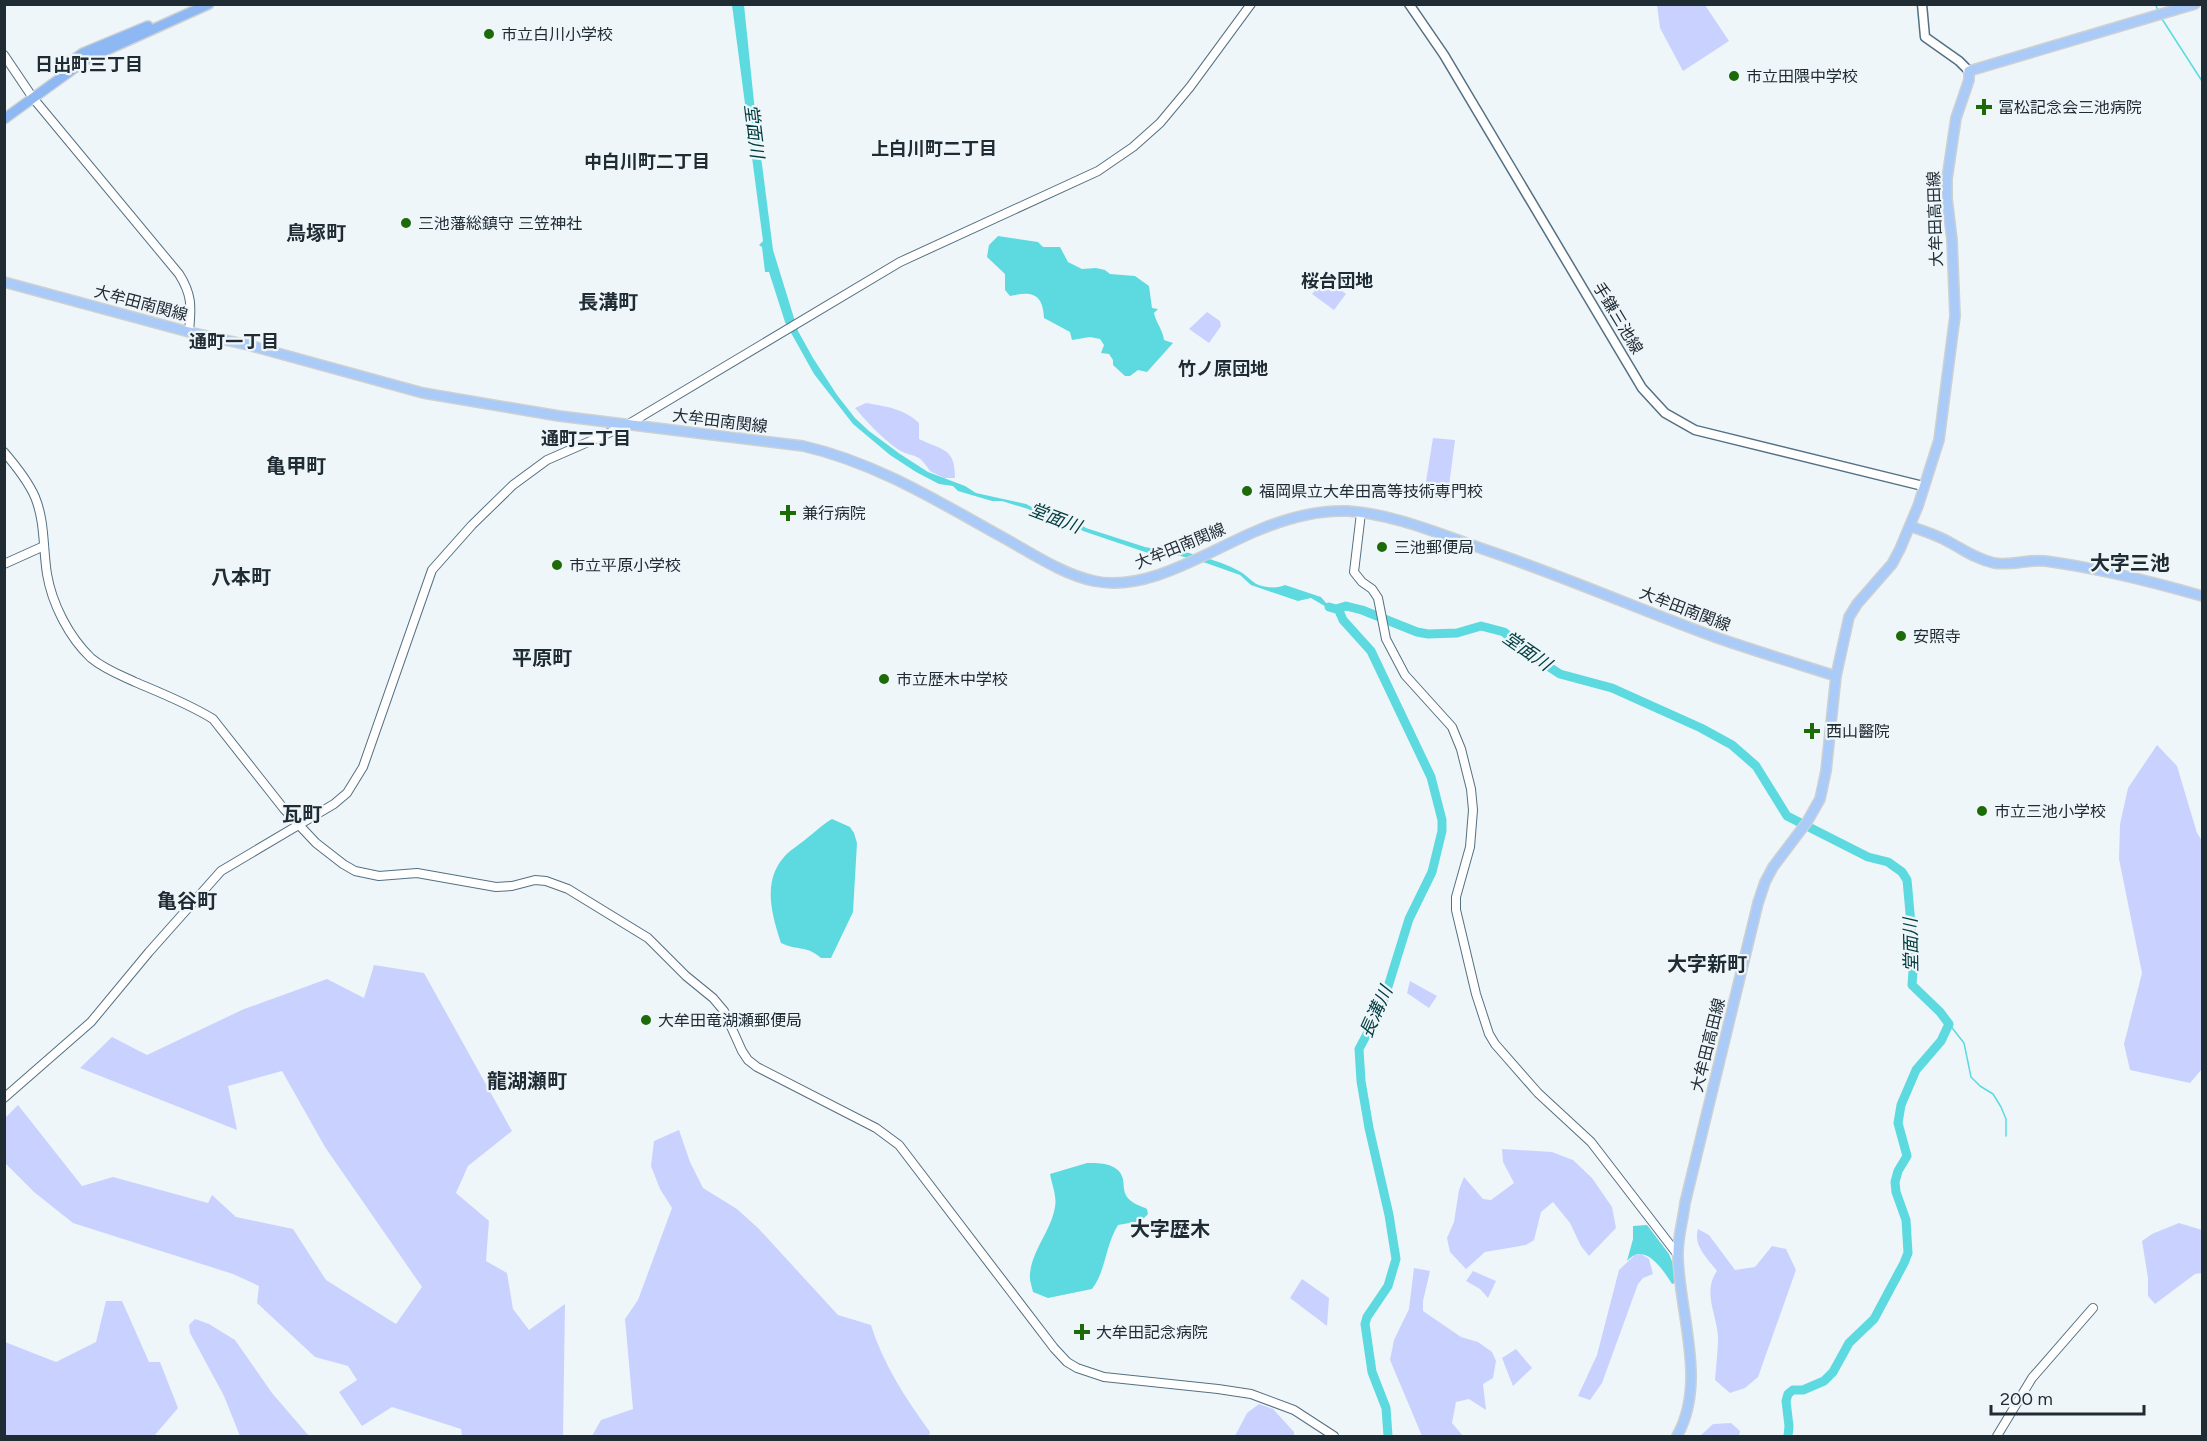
<svg xmlns="http://www.w3.org/2000/svg" width="2207" height="1441" font-family="Figtree,'Noto Sans JP',sans-serif">
  <style>
    .green { fill: #c9d2fe }
    .water { fill: #5cdae0 }
    .lines { fill: none; stroke-linecap: round; stroke-linejoin: round }
    .stream { stroke: #5cdae0; stroke-width: 1.5 }
    .river { stroke: #5cdae0; stroke-width: 9 }
    .tertiary-casing { stroke: #547083; stroke-width: 10 }
    .secondary-casing { stroke: #547083; stroke-width: 11 }
    .primary-casing { stroke: #ced1d2; stroke-width: 12 }
    .trunk-casing { stroke: #ced1d2; stroke-width: 12 }
    .tertiary { stroke: #fff; stroke-width: 8 }
    .secondary { stroke: #fff; stroke-width: 8 }
    .primary { stroke: #aacaf7; stroke-width: 9 }
    .trunk { stroke: #8eb8f4; stroke-width: 9 }
    .poi-dot { fill: #1d6a09; stroke: #eff6fa; stroke-width: 2 }
    .labels { text-anchor: middle; dominant-baseline: central; stroke-width: 4.5; stroke-linejoin: round; paint-order: stroke }
    .poi-label { font-size: 16px; fill: #202c34; stroke: #eff6fa; text-anchor: start }
    .street-label { font-size: 16px; fill: #202c34; stroke: #eff6fa }
    .neighbourhood-label { font-size: 18px; font-weight: bold; fill: #202c34; stroke: #eff6fa }
    .water-label { font-size: 18px; font-style: italic; fill: #003d3f; stroke: #eff6fa }
    .quarter-label { font-size: 20px; font-weight: bold; fill: #202c34; stroke: #eff6fa }
  </style>
  <rect width="100%" height="100%" fill="#eff6fa"/>
  <g class="green">
    <path d="M1657 5H1705L1729 41 1683 71 1660 28Z"/>
    <path d="M1325 278 1346 294 1334 310 1312 294Z"/>
    <path d="M1207 312 1220 321 1221 326 1209 343 1189 329Z"/>
    <path d="M866 403C885 406 905 409 919 423V439C944 451 955 448 955 478H944L930 471C916 449 913 460 896 448 880 436 868 423 855 408Z"/>
    <path d="M1433 438 1455 440 1447 501 1424 494Z"/>
    <path d="M2157 745 2177 766 2197 833 2202 841V1069L2190 1083 2130 1070 2124 1044 2142 973 2119 859 2120 824 2128 788Z"/>
    <path d="M374 965 424 973 512 1131 468 1166 456 1193 489 1221 486 1261 507 1273 513 1309 529 1330 565 1304 563 1436H462L461 1429 392 1407 362 1426 339 1392 357 1380 348 1366 315 1357 257 1303 259 1286 233 1274 73 1223 34 1192 5 1163V1118L18 1105 82 1186 113 1177 208 1203 212 1195 236 1217 293 1229 326 1280 396 1324 422 1287 325 1147 282 1071 228 1086 237 1130 80 1068 112 1037 147 1055 244 1009 327 979 364 998Z"/>
    <path d="M1410 981 1437 996 1429 1008 1407 993Z"/>
    <path d="M679 1130 690 1162 703 1188 737 1209 758 1228 838 1315 871 1325C883 1364 906 1399 930 1432L929 1436H592L601 1420 633 1409 625 1319 638 1300 672 1208 660 1189 651 1166 654 1141Z"/>
    <path d="M1502 1149 1552 1152 1573 1160 1592 1178 1612 1207 1616 1228 1589 1256 1581 1246 1570 1223 1553 1202 1541 1212 1534 1240 1526 1245 1485 1252 1466 1269 1450 1252 1447 1238 1454 1222 1459 1190 1464 1177 1483 1199 1491 1200 1514 1183 1503 1162Z"/>
    <path d="M2179 1223 2202 1230V1273L2195 1274 2155 1304 2148 1296V1278L2142 1241 2152 1234Z"/>
    <path d="M1698 1229 1709 1235 1735 1270 1755 1267 1772 1246 1786 1249 1796 1270 1758 1377 1745 1388 1730 1393 1715 1380C1716 1366 1718 1351 1718 1337 1717 1315 1702 1292 1717 1271 1707 1258 1693 1246 1698 1229Z"/>
    <path d="M1641 1254 1649 1259 1653 1274 1643 1278 1638 1284 1602 1383 1590 1400 1578 1396 1597 1355 1619 1270 1635 1255Z"/>
    <path d="M1414 1268 1430 1271 1423 1301V1311L1461 1337 1478 1342 1492 1352 1496 1361 1493 1378 1483 1384 1486 1410 1469 1399 1456 1402 1452 1423 1463 1436H1422L1390 1360 1394 1340 1409 1309Z"/>
    <path d="M1473 1271 1496 1281 1488 1298 1480 1289 1466 1281Z"/>
    <path d="M1302 1279 1329 1298 1327 1326 1290 1298Z"/>
    <path d="M106 1301H122L149 1362H160L178 1408 154 1436H5V1342L56 1362 96 1342Z"/>
    <path d="M195 1319 209 1324 235 1340 272 1393 309 1436H240L224 1396 190 1333 189 1325Z"/>
    <path d="M1516 1349 1532 1368 1513 1386 1502 1358Z"/>
    <path d="M1259 1404 1273 1409 1294 1432V1436H1235L1247 1413Z"/>
    <path d="M1731 1423 1740 1431 1739 1436H1700L1713 1424Z"/>
  </g>
  <g class="water">
    <path d="M732 5H744L754 102 773 250 798 331 813 358 837 395 855 418 869 431 900 454 928 472 965 486 976 493 1026 504 1049 516H1060L1074 520 1086 528 1145 547 1156 549 1163 545C1187 554 1216 558 1239 571 1247 575 1253 584 1262 586 1270 588 1279 588 1285 585L1321 597 1327 604 1340 607 1347 622 1344 625 1339 620 1340 615 1311 598 1298 601 1251 585 1240 575 1206 563 1166 552 1148 553 1083 531 1063 519H1047L1028 509 1002 501H992L958 491 953 486 939 484 916 472 890 455 853 424 814 374 785 322 769 272H765L762 247 759 245 763 241Z"/>
    <path d="M998 236 1038 242 1043 247H1060L1068 262 1082 269 1096 268 1105 270 1110 274 1135 276 1149 286 1152 308 1158 309 1154 313C1156 323 1163 330 1164 340L1173 343 1147 372 1138 370 1130 376H1125L1113 365V360L1109 354 1101 353 1104 345 1100 339 1090 337 1072 340 1070 332 1044 318C1043 293 1031 291 1010 296L1005 290V274L987 257 989 245Z"/>
    <path d="M832 819 850 827 854 833 857 843 853 912 831 958H821C806 945 798 951 781 943 772 915 762 882 784 857 790 850 799 845 806 839 815 832 823 824 832 819Z"/>
    <path d="M1087 1163C1100 1163 1119 1163 1123 1179 1124 1185 1123 1191 1127 1197 1131 1203 1141 1206 1147 1209L1148 1214 1141 1221 1118 1225C1105 1246 1106 1271 1092 1289L1048 1298 1033 1292C1032 1287 1029 1280 1030 1274 1032 1250 1051 1231 1055 1207 1057 1196 1052 1185 1050 1174Z"/>
    <path d="M1647 1225 1669 1254 1680 1281 1672 1284C1666 1274 1650 1249 1635 1255 1632 1256 1629 1259 1627 1261L1633 1239V1226Z"/>
  </g>
  <g class="lines">
    <g class="stream">
      <path d="M2155 4 2158 10"/>
      <path d="M2162 19 2202 81"/>
      <path d="M1949 1024 1964 1043 1971 1077 1980 1086 1993 1094 2001 1107 2006 1119V1136"/>
    </g>
    <g class="river">
      <path d="M1329 607 1336 609 1346 606 1362 610 1417 632 1428 634 1457 633 1481 626 1504 632 1529 654 1560 674 1612 688 1701 728 1732 745 1756 766 1787 816 1868 857 1888 862 1902 872 1907 880 1914 957 1912 985 1940 1012 1949 1024 1941 1041 1916 1070 1901 1105 1898 1123 1907 1156 1898 1171 1895 1182 1896 1192 1906 1220 1908 1253 1904 1263 1874 1319 1849 1343 1833 1372 1824 1381 1803 1390H1793L1788 1394 1786 1401 1789 1426 1788 1436"/>
      <path d="M1340 613 1343 620 1371 651 1431 777 1442 820V831L1432 872 1409 919 1382 1006 1359 1049 1361 1081 1369 1128 1389 1215 1396 1259 1388 1286 1367 1317 1365 1324 1372 1372 1386 1408 1388 1436"/>
    </g>
    <g class="tertiary-casing">
      <g id="tertiary">
        <path d="M4 55 33 98 179 274C193 296 191 308 189 332"/>
        <path d="M4 452C16 466 28 481 35 497 45 521 43 549 47 574 52 604 69 637 91 658 104 669 120 675 135 682 161 693 189 704 213 719L284 809 316 843 343 864 355 871 379 876 417 873 496 887 512 886 535 880 546 881 568 889 648 938 686 976 713 998 724 1011 742 1051 748 1060 757 1067 876 1128 899 1145 1054 1348 1067 1362 1077 1368 1104 1377 1218 1389 1251 1394 1294 1410 1334 1436"/>
        <path d="M1361 513 1354 572 1362 582 1372 589 1378 598 1386 639 1405 675 1452 727 1461 749 1471 789 1473 810 1470 847 1456 897V910L1476 994 1489 1034 1495 1044 1538 1093 1591 1142 1678 1255"/>
        <path d="M4 564 44 546"/>
        <path d="M4 1098 91 1022 149 952 221 871 334 804 347 793 363 767 432 570 472 525 513 485 547 460 627 425 900 262 1098 171 1133 147 1160 123 1190 87 1251 4"/>
        <path d="M1997 1436 2032 1378 2093 1308"/>
      </g>
    </g>
    <g class="secondary-casing">
      <g id="secondary">
        <path d="M1409 4 1444 55 1642 388 1665 413 1695 430 1923 486"/>
        <path d="M1922 4 1925 37 1959 61 1969 71"/>
      </g>
    </g>
    <g class="primary-casing">
      <g id="primary">
        <path d="M4 282 189 332 248 345 423 393 559 416 803 446C877 463 939 502 1004 538 1033 554 1062 574 1094 581 1149 593 1211 549 1261 529 1288 518 1318 510 1347 511 1395 514 1442 535 1486 550 1563 576 1638 609 1715 637 1755 651 1795 663 1836 676"/>
        <path d="M1910 526C1923 531 1937 535 1949 542 1964 550 1976 559 1994 563 2011 566 2028 559 2045 561 2098 568 2150 581 2202 596"/>
        <path d="M1677 1436C1707 1383 1680 1316 1678 1258 1677 1239 1683 1221 1685 1203L1758 903 1765 882 1773 867 1807 822 1820 799 1826 771 1836 676 1849 617 1857 604 1892 564 1900 549 1918 506 1939 440 1955 316 1952 240 1947 198V179L1956 118 1969 80V71L2195 4"/>
      </g>
    </g>
    <g class="trunk-casing">
      <g id="trunk">
        <path d="M66 65 83 53 148 26"/>
        <path d="M4 119 87 59 209 4"/>
      </g>
    </g>
    <use href="#tertiary" class="tertiary"/>
    <use href="#secondary" class="secondary"/>
    <use href="#primary" class="primary"/>
    <use href="#trunk" class="trunk"/>
  </g>
  <g class="poi-dot">
    <circle cx="489" cy="34" r="6"/>
    <circle cx="1734" cy="76" r="6"/>
    <path d="M1981 98h6v6h6v6h-6v6h-6v-6h-6v-6h6z"/>
    <circle cx="406" cy="223" r="6"/>
    <circle cx="1247" cy="491" r="6"/>
    <path d="M785 504h6v6h6v6h-6v6h-6v-6h-6v-6h6z"/>
    <circle cx="1382" cy="547" r="6"/>
    <circle cx="557" cy="565" r="6"/>
    <circle cx="1901" cy="636" r="6"/>
    <circle cx="884" cy="679" r="6"/>
    <path d="M1809 722h6v6h6v6h-6v6h-6v-6h-6v-6h6z"/>
    <circle cx="1982" cy="811" r="6"/>
    <circle cx="646" cy="1020" r="6"/>
    <path d="M1079 1323h6v6h6v6h-6v6h-6v-6h-6v-6h6z"/>
  </g>
  <g class="labels">
    <g class="poi-label">
      <text x="501" y="34">市立白川小学校</text>
      <text x="1746" y="76">市立田隈中学校</text>
      <text x="1998" y="107">冨松記念会三池病院</text>
      <text x="418" y="223">三池藩総鎮守 三笠神社</text>
      <text x="1259" y="491">福岡県立大牟田高等技術専門校</text>
      <text x="802" y="513">兼行病院</text>
      <text x="1394" y="547">三池郵便局</text>
      <text x="569" y="565">市立平原小学校</text>
      <text x="1913" y="636">安照寺</text>
      <text x="896" y="679">市立歴木中学校</text>
      <text x="1826" y="731">西山醫院</text>
      <text x="1994" y="811">市立三池小学校</text>
      <text x="658" y="1020">大牟田竜湖瀬郵便局</text>
      <text x="1096" y="1332">大牟田記念病院</text>
    </g>
    <g class="street-label">
      <text transform="translate(1935 219) rotate(-92)">大牟田高田線</text>
      <text transform="translate(141 303) rotate(15)">大牟田南関線</text>
      <text transform="translate(1618 318) rotate(59)">手鎌三池線</text>
      <text transform="translate(720 421) rotate(7)">大牟田南関線</text>
      <text transform="translate(1180 546) rotate(-22)">大牟田南関線</text>
      <text transform="translate(1685 609) rotate(21)">大牟田南関線</text>
      <text transform="translate(1708 1045) rotate(-76)">大牟田高田線</text>
    </g>
    <g class="neighbourhood-label">
      <text x="89" y="65">日出町三丁目</text>
      <text x="934" y="149">上白川町二丁目</text>
      <text x="647" y="162">中白川町二丁目</text>
      <text x="1337" y="281">桜台団地</text>
      <text x="234" y="342">通町一丁目</text>
      <text x="1223" y="369">竹ノ原団地</text>
      <text x="586" y="439">通町二丁目</text>
    </g>
    <g class="water-label">
      <text transform="translate(754 131) rotate(83)">堂面川</text>
      <text transform="translate(1055 518) rotate(21)">堂面川</text>
      <text transform="translate(1527 651) rotate(35)">堂面川</text>
      <text transform="translate(1911 945) rotate(-91)">堂面川</text>
      <text transform="translate(1376 1012) rotate(-66)">長溝川</text>
    </g>
    <g class="quarter-label">
      <text x="316" y="233">鳥塚町</text>
      <text x="608" y="302">長溝町</text>
      <text x="296" y="466">亀甲町</text>
      <text x="2130" y="563">大字三池</text>
      <text x="241" y="577">八本町</text>
      <text x="542" y="658">平原町</text>
      <text x="302" y="814">瓦町</text>
      <text x="187" y="901">亀谷町</text>
      <text x="1707" y="964">大字新町</text>
      <text x="527" y="1081">龍湖瀬町</text>
      <text x="1170" y="1229">大字歴木</text>
    </g>
  </g>
  <rect width="2207" height="1441" fill="none" stroke="#202c34" stroke-width="12"/>
  <path d="M1991 1405v9h153v-9" fill="none" stroke="#202c34" stroke-width="3"/>
  <text x="2000" y="1405" font-size="18" fill="#202c34" stroke="#eff6fa" stroke-width="4.5" paint-order="stroke">200 m</text>
</svg>
